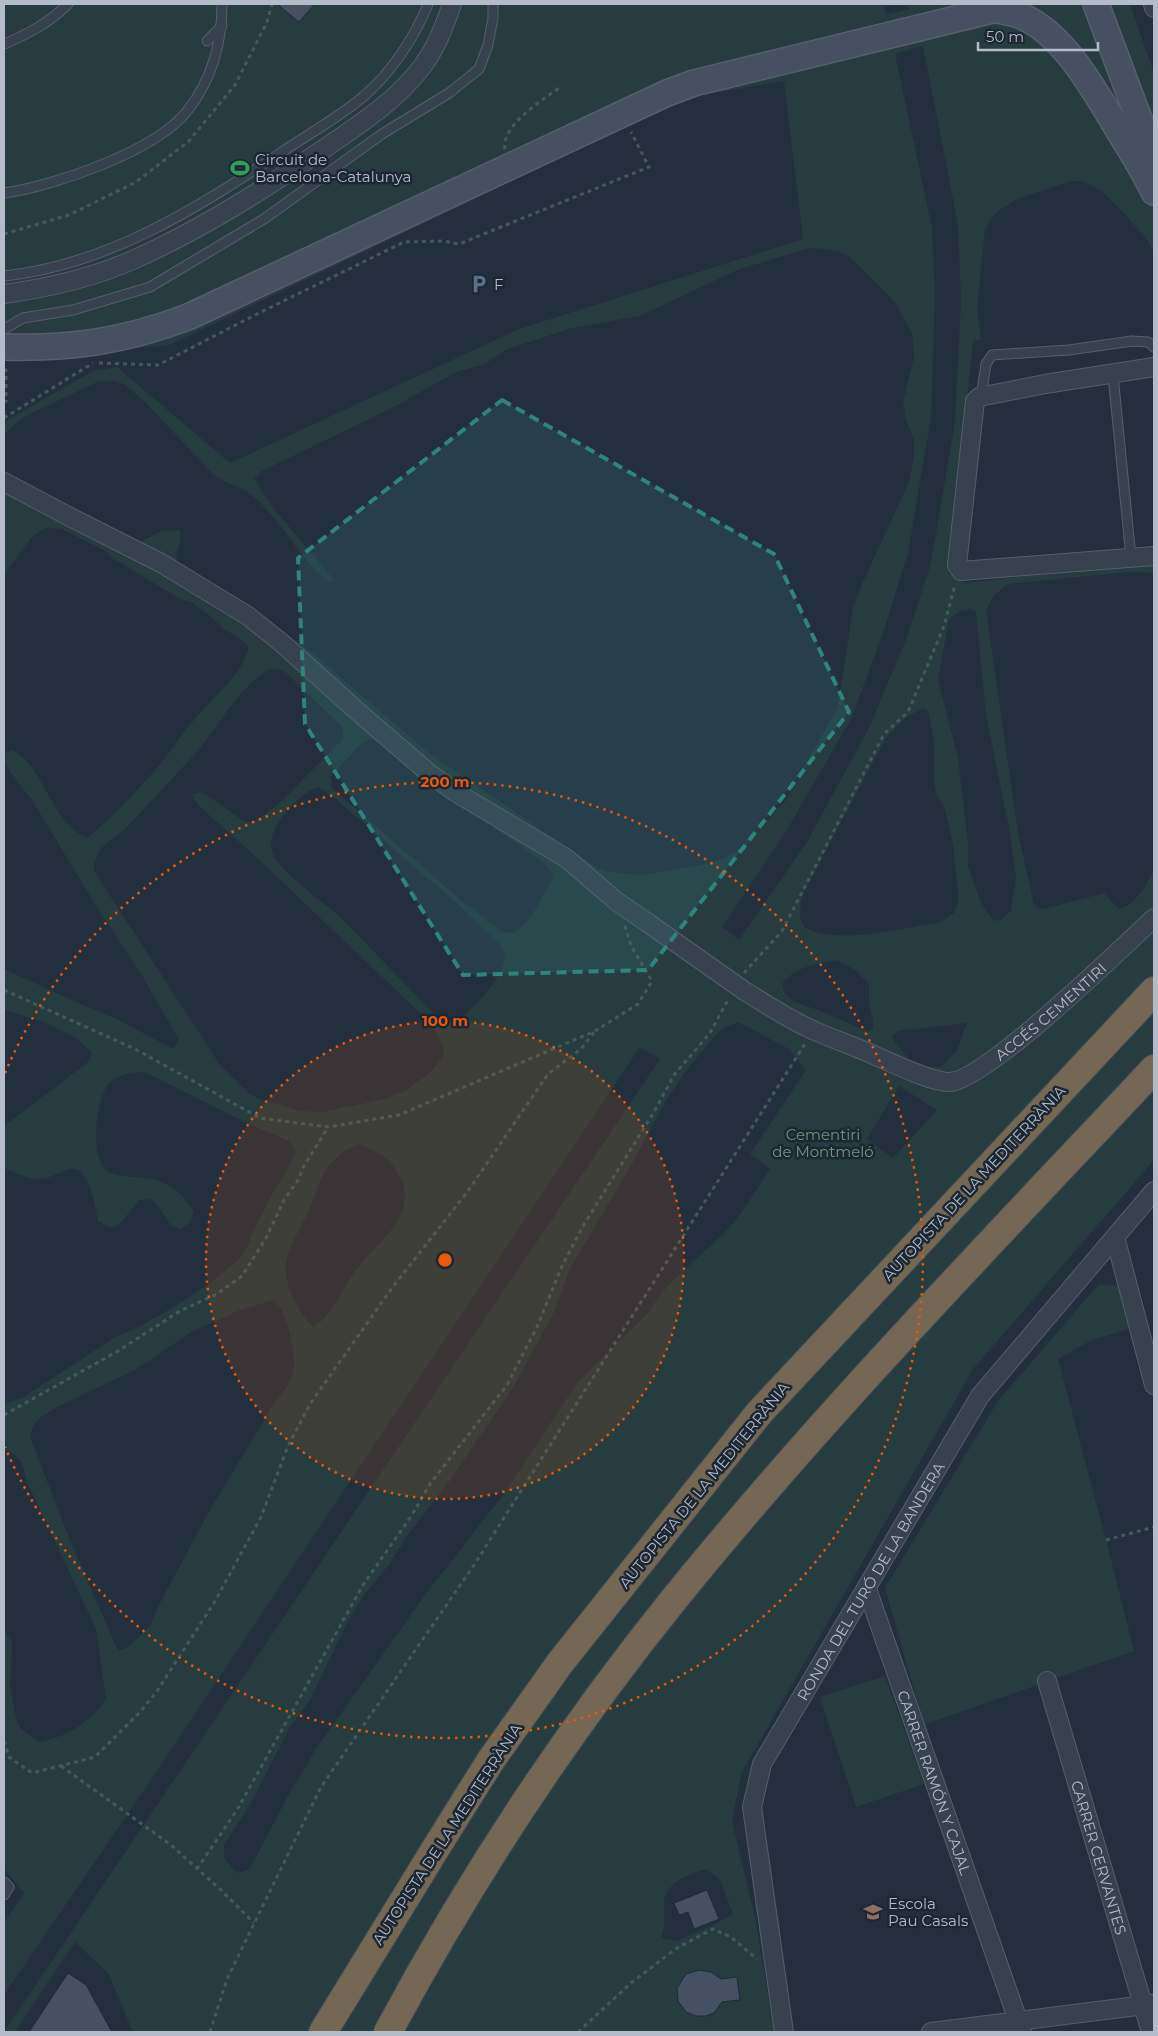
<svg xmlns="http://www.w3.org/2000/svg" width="1158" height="2036" font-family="Montserrat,sans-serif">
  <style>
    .green { fill: #263c3f; fill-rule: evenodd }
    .building { fill: #455162; stroke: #1f2835 }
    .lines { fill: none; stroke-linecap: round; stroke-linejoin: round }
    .lane-casing { stroke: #565f6c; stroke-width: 11 }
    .street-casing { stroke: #565f6c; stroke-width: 20 }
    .secondary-casing { stroke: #565f6c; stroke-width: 28 }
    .highway-casing { stroke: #434c59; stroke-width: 30 }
    .path { stroke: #44595c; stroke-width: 3; stroke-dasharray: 4 4; stroke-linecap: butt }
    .lane { stroke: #38414e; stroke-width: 9 }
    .street { stroke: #38414e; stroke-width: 18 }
    .secondary { stroke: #465061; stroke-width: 25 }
    .highway { stroke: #746855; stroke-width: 28 }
    .street-bridge-casing { stroke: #565f6c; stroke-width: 20; stroke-linecap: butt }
    .street-bridge { stroke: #38414e; stroke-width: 18 }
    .marked { fill: #308480; fill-opacity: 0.2; stroke: #308480; stroke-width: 4; stroke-dasharray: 10 6; stroke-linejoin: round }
    .ring { fill: none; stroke: #e8590c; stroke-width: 2.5; stroke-dasharray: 2.5 5 }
    .labels { text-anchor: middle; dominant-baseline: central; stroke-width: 5; stroke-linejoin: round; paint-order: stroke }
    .poi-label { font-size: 15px; fill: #b4bcc9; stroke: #1d2633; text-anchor: start }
    .street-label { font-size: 15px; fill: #b4bcc9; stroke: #1d2633 }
    .park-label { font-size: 15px; fill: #6b9a76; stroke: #1d2633 }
    .centre { fill: #e8590c; stroke: #1d2633; stroke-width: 2.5 }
    .ring-label { font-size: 15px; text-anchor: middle; font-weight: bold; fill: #e8590c; stroke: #1d2633; stroke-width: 5; stroke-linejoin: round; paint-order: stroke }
  </style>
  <rect width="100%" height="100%" fill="#242f3e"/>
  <g class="green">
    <path d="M4 4H883L886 15 909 9 908 4H1130L1154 73V252L1147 240 1125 214 1102 191 1082 181H1071L1017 199 998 211 990 220 985 230 977 308 981 340 973 341 949 573 965 583 1154 562V573L1128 572 1008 584 994 595 986 610 1018 833 1034 905 1038 908 1044 909 1104 893 1119 909C1136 905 1147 884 1154 870V1160L973 1369 742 1772 732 1821 755 1918 774 2032H133L108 1973 75 1942 15 2032H4L660 1059 640 1047 161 1765 4 1995V1923L24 1893 4 1869V1630L12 1643 10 1686 16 1718 20 1728 38 1742C65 1738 91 1722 106 1699L96 1629 27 1482C22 1464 22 1456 4 1449V1404L24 1397 115 1337C145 1327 223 1279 242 1255 247 1249 249 1241 252 1234 258 1222 264 1209 271 1197 279 1181 291 1167 296 1150L289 1141 247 1123 145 1072C128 1073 111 1074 104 1092 96 1110 88 1164 112 1173 123 1178 134 1176 146 1178 166 1180 184 1194 194 1212L190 1222 181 1229 171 1226 159 1207 151 1199 139 1200 118 1226 108 1227 98 1221C95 1207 90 1162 67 1170 56 1174 49 1179 37 1179 26 1178 14 1172 4 1168V1126L88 1062 92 1053 75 1037 41 1021 4 1010V969L87 1007 115 1018 173 1049 179 1040 143 977 93 901 32 800 11 773 6 764 4 754 13 750C19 754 26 759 30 765 48 789 59 826 87 838 114 816 139 789 162 762 173 749 182 733 194 720 213 697 240 677 249 648L242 640 224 629 208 614 191 602 180 599 114 559 106 551 62 529 45 528 31 538 4 574V477L138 543 163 530 180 531C182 543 175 552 176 564L283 634 302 644 429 753 599 869 609 872 640 875 676 870 717 861 736 852 786 800 838 707 853 608 862 584 909 482 914 456V439L906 420 903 402 914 357 912 333 894 301 851 258 838 251 810 248 737 270 640 316 572 328 505 350 485 364 456 372 394 407 262 471 254 479 274 509 334 580 329 581C303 564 291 536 270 513 263 506 253 494 244 490 232 484 223 482 213 474L144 401 124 384 114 381 97 382 24 417 4 434V422L93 371 117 367 230 463 519 329 803 239 784 81 697 96 628 126 169 345 93 353 4 355ZM923 46 958 225 961 301 955 422 931 563 905 642 869 728 807 842 739 940 722 927 788 828 852 717 883 633 908 553 931 417 935 296 932 228 895 54ZM971 609 976 612 986 716 1009 828 1016 877 1011 911 999 921 994 920 990 916 981 903 968 866V843L958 758 938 680 949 619 960 611ZM270 669 283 670 343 728V739L282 801 257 820 247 823 202 792 192 795 198 805 254 855 423 1016 437 1034 442 1044 444 1055 431 1072 405 1091 385 1099 323 1112 300 1111 259 1099 250 1094 220 1065 94 871C95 843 113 842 129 825 151 801 173 778 194 755 219 727 237 688 270 669ZM923 708 928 711 934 740V783L936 794 945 809 953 845 958 892V903L954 913 941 922C903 928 840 945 805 928L800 919 801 897 886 738 904 719ZM370 739H375L399 760 460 805 509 838 545 864 553 874C552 881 548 886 545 892 536 909 529 923 513 933L503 932 468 906 332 788 331 776 360 745ZM318 787 331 795 461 907 502 947C514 966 482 999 469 1010 464 1015 459 1024 452 1023 437 1020 418 997 408 987 385 964 363 939 339 916 323 902 280 871 273 854 262 832 298 794 318 787ZM837 960 855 970 869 984V1003L873 1022V1028L869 1032 818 1010 795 1002 786 995 783 988V982C798 966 817 964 837 960ZM738 1022 789 1049 806 1070 750 1154 770 1169C754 1192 741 1217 720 1237 696 1261 666 1281 649 1312L577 1383 503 1495 425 1595 315 1750 304 1770 291 1790 254 1861 248 1870 238 1873 230 1866 224 1857V1845L250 1805 289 1729 311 1698 346 1625 364 1595 388 1566 408 1535 451 1479 514 1386 553 1314 570 1269 632 1164 665 1102 688 1068 715 1036 724 1028ZM967 1023 956 1052 941 1067H915L891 1037 898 1031ZM899 1086 937 1110 893 1158 867 1139ZM359 1144C379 1153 389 1156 400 1177 419 1214 380 1240 359 1266 342 1286 336 1314 313 1327 299 1312 288 1293 286 1273 284 1251 302 1227 310 1208 316 1194 319 1178 329 1166 338 1155 346 1149 359 1144ZM273 1300C275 1303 279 1305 281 1309 287 1319 296 1354 294 1366 293 1379 285 1390 276 1400L207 1515 159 1605 150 1626 127 1648 118 1651 70 1540 30 1437 33 1426 41 1417 61 1405 135 1370 193 1331 238 1311ZM706 1869 720 1880 733 1914 713 1925 677 1941 661 1938C666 1925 663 1914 664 1902 666 1882 690 1874 706 1869Z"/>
    <path d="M1099 1284 1118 1286 1129 1329 1092 1340 1058 1359 1106 1540 1134 1651 915 1728 920 1711 885 1588 998 1401Z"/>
    <path d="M885 1676 924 1784 856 1807 820 1697Z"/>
  </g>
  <g class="building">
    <path d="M277 4H315L299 22Z"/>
    <path d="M707 1890 719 1919 694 1929 688 1912 679 1915 674 1903Z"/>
    <path d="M699 1970 711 1972 721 1979 737 1977 740 2000 722 2002 714 2013 706 2016H696L686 2012 678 2001 677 1988 686 1974Z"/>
    <path d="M68 1973 86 1985 112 2032H29Z"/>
  </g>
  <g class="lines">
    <g class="lane-casing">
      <g id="lane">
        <path d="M207 41 222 26"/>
        <path d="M4 44C28 34 49 23 68 4"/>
        <path d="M4 193C54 186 157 151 188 110 212 79 222 43 222 4"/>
        <path d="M4 276C108 265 197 208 282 152 307 135 341 116 364 96 391 73 415 37 428 4"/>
        <path d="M4 329 23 318 73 310 150 287 264 219 382 134 449 93 479 69 488 45 493 18V4"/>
        <path d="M1113 375 1131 558"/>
        <path d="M981 397 986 364 992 355 1069 350 1132 341 1148 342 1154 347"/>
        <path d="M4 1882 9 1887 4 1895"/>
      </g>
    </g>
    <g class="street-casing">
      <g id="street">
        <path d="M1153 4 1154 8"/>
        <path d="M4 294C48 288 95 277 135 259 200 230 263 190 322 150 357 126 395 102 421 68 436 49 444 27 452 4"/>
        <path d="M1154 367 1045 384 979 397 975 401 957 565 961 571 1154 556"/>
        <path d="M4 482 68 516 161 563 248 616 283 644 357 711 429 773 455 792 566 858 616 901 648 923"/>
        <path id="s1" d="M746 992C768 1005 791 1021 815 1031 835 1040 857 1047 878 1057 895 1064 931 1082 949 1082 984 1082 1122 948 1154 918"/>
        <path d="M1115 1237 1154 1385"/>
        <path id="s2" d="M867 1589 1022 2032"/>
        <path id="s3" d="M1047 1681 1151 2032"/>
        <path id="s4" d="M784 2032 752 1807 762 1764 980 1396 1154 1191"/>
        <path d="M931 2032 1153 2004"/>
      </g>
    </g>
    <g class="secondary-casing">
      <g id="secondary">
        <path d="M1096 4 1154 159"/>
        <path d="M994 9C1001 11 1009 12 1016 14 1061 29 1093 88 1116 126 1129 148 1143 169 1154 192"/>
        <path d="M4 347C72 349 124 341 188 317L667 93 694 83 1017 4"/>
      </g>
    </g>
    <g class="highway-casing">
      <g id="highway">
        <path d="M323 2032 439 1843 491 1760 560 1663 759 1413 1154 991"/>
        <path d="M388 2032C469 1881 564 1736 671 1603 822 1416 990 1244 1154 1069"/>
      </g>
    </g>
    <g class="path">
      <path d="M505 149C501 125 545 98 562 86"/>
      <path d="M4 234 69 215 136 182 189 141 235 85 267 22 272 4"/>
      <path d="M99 363 158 365 257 314 404 242 444 241 459 244 649 167 631 132"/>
      <path d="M4 370H6V401H4"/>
      <path d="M4 418 93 363"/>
      <path d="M744 973 782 931 884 734 908 712 944 626 955 585"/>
      <path d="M4 990 135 1049 260 1118 328 1127 399 1115 595 1031 638 1004 652 981 631 946 625 926"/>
      <path d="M4 1415 118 1351 180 1311 217 1294 242 1276 266 1238 284 1200 298 1180 304 1166 328 1127"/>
      <path d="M1106 1540 1154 1527"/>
      <path d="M4 1741 9 1757 32 1773 95 1757 141 1711 157 1691 214 1603 261 1517 288 1446 310 1404 392 1288 468 1191 548 1074 581 1049 595 1031"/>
      <path d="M61 1766 171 1845 222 1891 254 1923"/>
      <path d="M197 1869 237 1810 363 1585 412 1515 430 1484 507 1385 537 1327 562 1266 583 1226 654 1112 674 1075 710 1033 729 998"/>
      <path d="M210 2032 227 1979 321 1787 474 1565 805 1044"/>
      <path d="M578 2032 631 1983 677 1948 713 1929 731 1937 757 1959"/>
    </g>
    <use href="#lane" class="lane"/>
    <use href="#street" class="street"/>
    <use href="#secondary" class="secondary"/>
    <use href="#highway" class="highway"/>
    <g class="street-bridge-casing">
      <path id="street-bridge" d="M648 923 746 992"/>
    </g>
    <use href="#street-bridge" class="street-bridge"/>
  </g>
  <path class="marked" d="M502 400 774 554 849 712 648 970 463 975 305 724 298 558Z"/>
  <circle cx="445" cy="1260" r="239" fill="#e8590c" fill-opacity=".12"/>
  <g class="ring">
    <circle cx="445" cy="1260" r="239"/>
    <path d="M5 1073A478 478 0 1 1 5 1447"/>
  </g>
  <defs>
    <g id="stadium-bare" transform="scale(1.5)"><path d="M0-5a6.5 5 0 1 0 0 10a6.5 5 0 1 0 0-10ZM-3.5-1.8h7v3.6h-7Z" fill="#2e9e5b" stroke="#1d2633" stroke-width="2.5" paint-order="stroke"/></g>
    <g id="parking-bare" transform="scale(1.5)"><path d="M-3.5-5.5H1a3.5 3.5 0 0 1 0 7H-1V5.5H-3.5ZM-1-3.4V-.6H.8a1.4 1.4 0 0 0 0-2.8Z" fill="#5c6f8a" stroke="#1d2633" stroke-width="2.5" paint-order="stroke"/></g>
    <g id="school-bare" transform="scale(1.5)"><path d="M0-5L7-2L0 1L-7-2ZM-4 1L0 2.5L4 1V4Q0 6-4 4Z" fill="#8d6e63" stroke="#1d2633" stroke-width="2.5" paint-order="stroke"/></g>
  </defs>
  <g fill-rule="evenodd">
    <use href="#stadium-bare" x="240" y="168"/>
    <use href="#parking-bare" x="479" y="284"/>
    <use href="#school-bare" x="873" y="1912"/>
  </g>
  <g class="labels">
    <g class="poi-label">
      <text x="255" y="159">Circuit de<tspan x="255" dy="17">Barcelona-Catalunya</tspan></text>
      <text x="494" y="284">F</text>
      <text x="888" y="1903">Escola<tspan x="888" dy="17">Pau Casals</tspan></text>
    </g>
    <g class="street-label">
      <text stroke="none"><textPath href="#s1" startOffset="348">ACCÉS CEMENTIRI</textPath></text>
      <text transform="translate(974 1183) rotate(-47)">AUTOPISTA DE LA MEDITERRÀNIA</text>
      <text transform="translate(704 1485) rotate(-51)">AUTOPISTA DE LA MEDITERRÀNIA</text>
      <text stroke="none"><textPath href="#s4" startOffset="484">RONDA DEL TURÓ DE LA BANDERA</textPath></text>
      <text stroke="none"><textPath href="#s2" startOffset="205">CARRER RAMÓN Y CAJAL</textPath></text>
      <text transform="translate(447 1834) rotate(-57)">AUTOPISTA DE LA MEDITERRÀNIA</text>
      <text stroke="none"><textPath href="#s3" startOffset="184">CARRER CERVANTES</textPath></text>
    </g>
    <g class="park-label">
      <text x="823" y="1134">Cementiri<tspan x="823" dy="17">de Montmeló</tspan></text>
    </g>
  </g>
  <circle cx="445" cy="1260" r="8" class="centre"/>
  <g class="ring-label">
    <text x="445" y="787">200 m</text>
    <text x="445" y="1026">100 m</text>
  </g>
  <rect width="1158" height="2036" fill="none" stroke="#b4bcc9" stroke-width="10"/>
  <path d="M978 42v8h120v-8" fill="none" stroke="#b4bcc9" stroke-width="2.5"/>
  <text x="986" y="42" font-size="15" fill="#b4bcc9" stroke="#1d2633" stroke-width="4" paint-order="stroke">50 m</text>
</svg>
